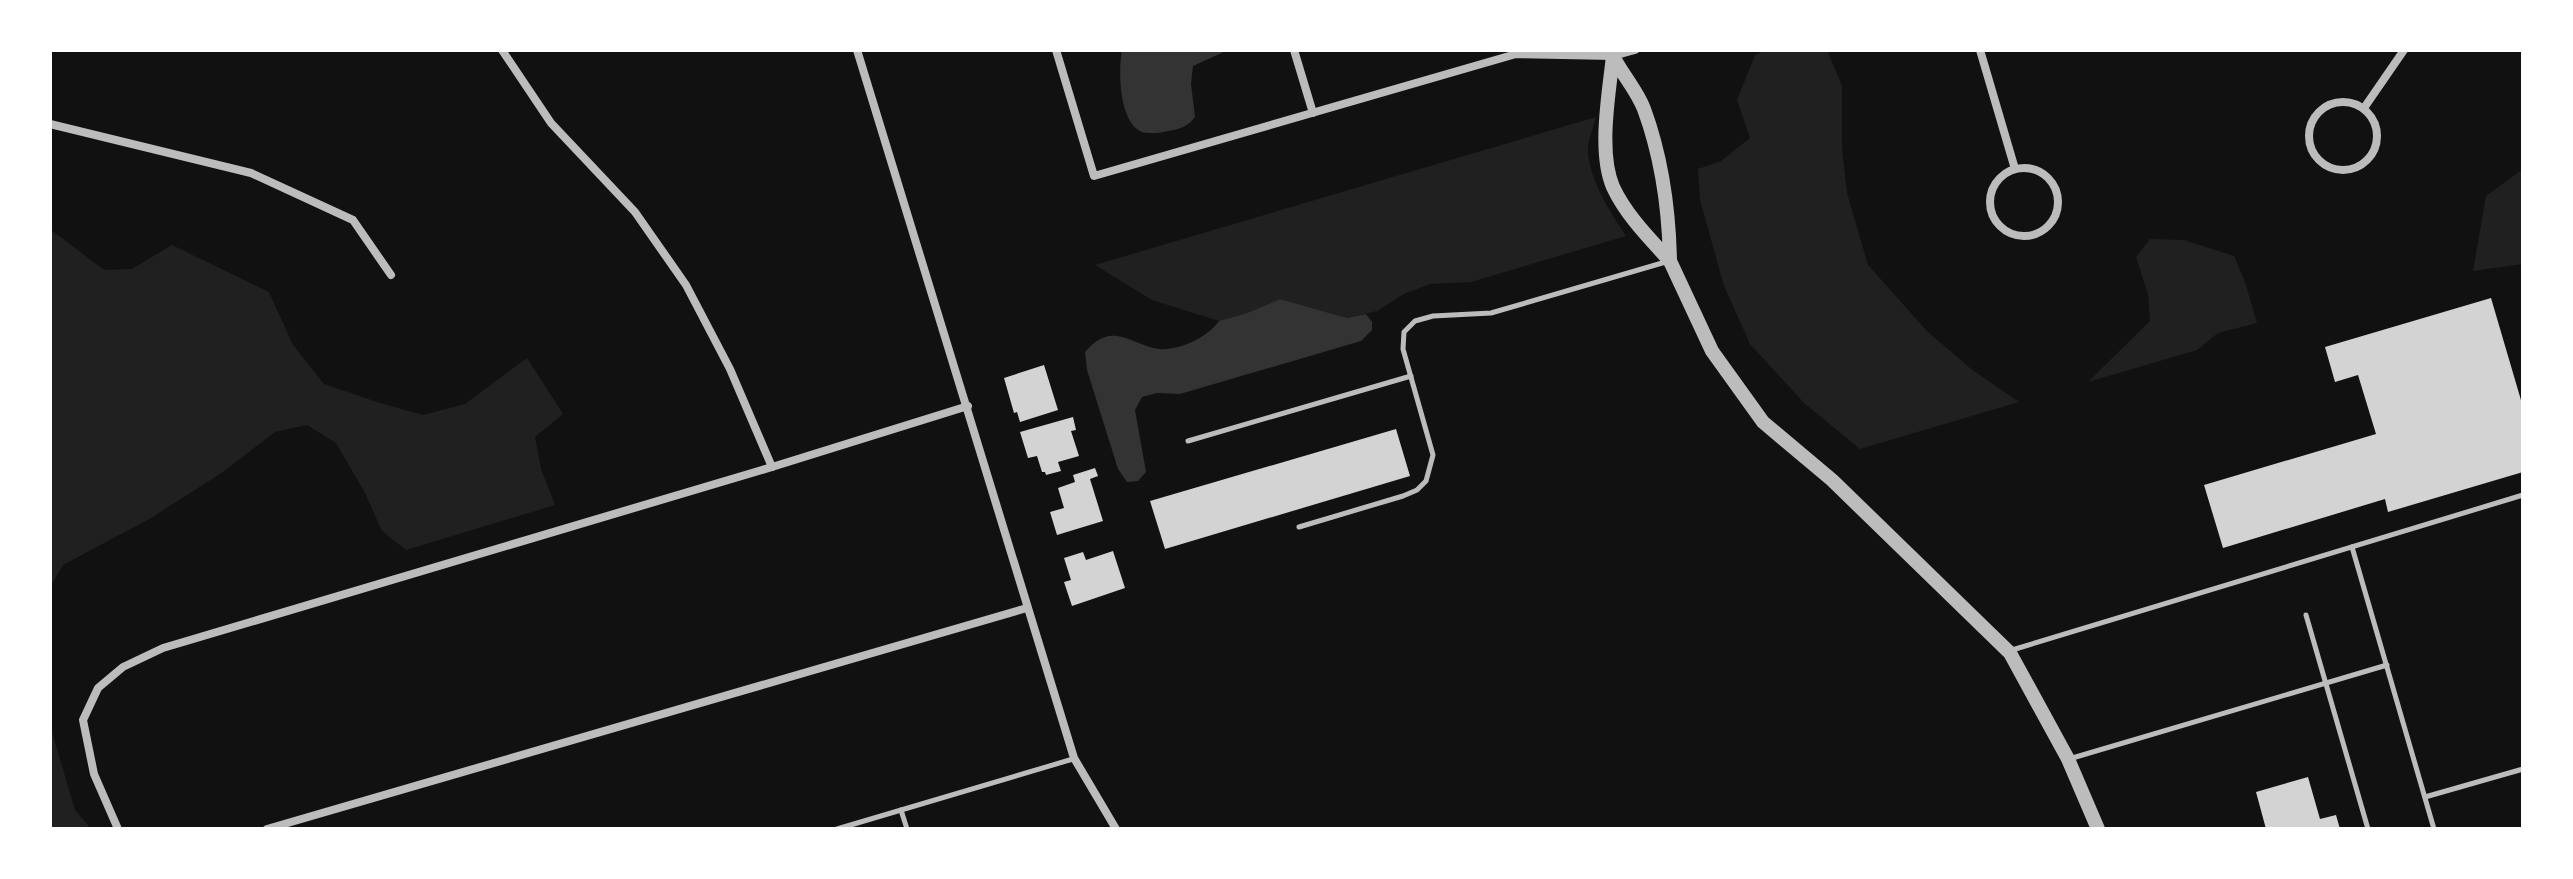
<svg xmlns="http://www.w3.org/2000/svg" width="2573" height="879" font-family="'PT Sans Narrow',sans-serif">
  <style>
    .green { fill: #202020 }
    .water { fill: #333 }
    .building { fill: #d3d3d3 }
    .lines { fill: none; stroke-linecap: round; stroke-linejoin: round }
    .service { stroke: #bcbcbc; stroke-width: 5 }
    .minor { stroke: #bcbcbc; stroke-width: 8 }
    .tertiary { stroke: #bcbcbc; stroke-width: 14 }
  </style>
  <rect width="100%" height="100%" fill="#111"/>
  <g class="green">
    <path d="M1766 50H1827L1842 86V149L1847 193 1868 265 1927 331 1971 369 2019 402 1860 449 1804 403 1750 344 1724 286 1700 200 1698 169 1721 161 1750 138 1737 100 1755 55Z"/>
    <path d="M1596 117C1594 127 1588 139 1588 148 1587 176 1611 214 1626 236L1471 282 1430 284 1404 294 1377 311 1347 318 1280 299 1247 313 1219 321 1152 300 1095 265Z"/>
    <path d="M2523 169V264L2473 271 2486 196Z"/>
    <path d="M50 229 104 270 132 269 172 245 269 292 293 345 324 384 380 403 423 415 465 404 527 358 563 414 535 437 541 469 555 505 406 550 382 531 364 491 336 443 307 425 275 432 223 472 151 518 63 565 50 587Z"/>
    <path d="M2150 239 2184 240 2234 256 2245 282 2257 323 2218 333 2197 350 2088 382 2150 321 2148 294 2136 257Z"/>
    <path d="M50 725 75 810 91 829H50Z"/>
  </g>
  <g class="water">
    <path d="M1122 50H1228L1193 66 1191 84 1195 117C1187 127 1180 129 1168 131 1162 133 1149 134 1142 132 1119 123 1118 71 1122 50Z"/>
    <path d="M1280 299 1347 318 1366 314 1372 322V330L1361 341 1180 394 1157 393 1142 397 1135 410 1146 472 1138 481 1127 482 1118 469 1087 370 1085 352C1093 343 1103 334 1117 336 1131 338 1144 347 1159 349 1179 351 1208 337 1219 321L1247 313Z"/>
  </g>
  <g class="building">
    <path d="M2491 298 2523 407V472L2388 512 2385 499 2223 548 2204 485 2376 434 2358 375 2335 382 2325 347Z"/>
    <path d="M1044 365 1058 410 1020 422 1017 412 1014 413 1004 378Z"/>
    <path d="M1073 417 1076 430 1071 431 1079 456 1058 462 1061 471 1046 475 1045 472H1042L1037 456 1028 458 1020 432Z"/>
    <path d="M1396 429 1410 476 1165 549 1150 501Z"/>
    <path d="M1095 468 1098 476 1090 479 1103 521 1057 535 1050 512 1064 508 1058 488 1075 482 1073 475Z"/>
    <path d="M1113 551 1125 588 1072 606 1064 582 1071 580 1064 558 1083 552 1086 560Z"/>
    <path d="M2308 777 2320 819 2336 815 2340 829H2266L2256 792Z"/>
  </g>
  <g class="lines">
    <g class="service">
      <path d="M1188 441 1411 376"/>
      <path d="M1299 527 1403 496 1417 490 1426 481 1433 455 1403 349 1404 332 1415 321 1433 316 1491 313 1669 261"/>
      <path d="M2352 547 2434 829"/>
      <path d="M2306 615 2368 829"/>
      <path d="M2012 650 2523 495"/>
      <path d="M2069 759 2387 665"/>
      <path d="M2425 797 2523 769"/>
      <path d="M901 810 907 829"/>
      <path d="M837 829 1073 759"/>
    </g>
    <g class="minor">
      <path d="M502 50 551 123 635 212 686 285 730 369 772 467"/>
      <path d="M857 50 1074 758 1116 829"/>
      <path d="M1056 50 1094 176 1516 54 1613 56 1635 50"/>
      <path d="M1294 50 1313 113"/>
      <path d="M1980 50 2015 169"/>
      <circle cx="2343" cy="136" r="34"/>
      <path d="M2364 108 2404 50"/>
      <path d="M50 124 251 173 353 220 391 275"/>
      <circle cx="2024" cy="202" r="34"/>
      <path d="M118 829 94 774 83 720 98 688 123 667 163 648 772 467 968 406"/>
      <path d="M267 829 1027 608"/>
    </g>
    <g class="tertiary">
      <path d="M1610 50C1619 71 1636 88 1644 109 1662 158 1669 209 1670 261 1649 238 1626 215 1613 187 1598 152 1609 93 1613 56"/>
      <path d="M1670 261 1712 351 1763 422 1832 480 2010 653 2068 759 2098 829"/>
    </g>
  </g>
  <rect width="2573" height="879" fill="none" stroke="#ffffff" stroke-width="104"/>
</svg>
